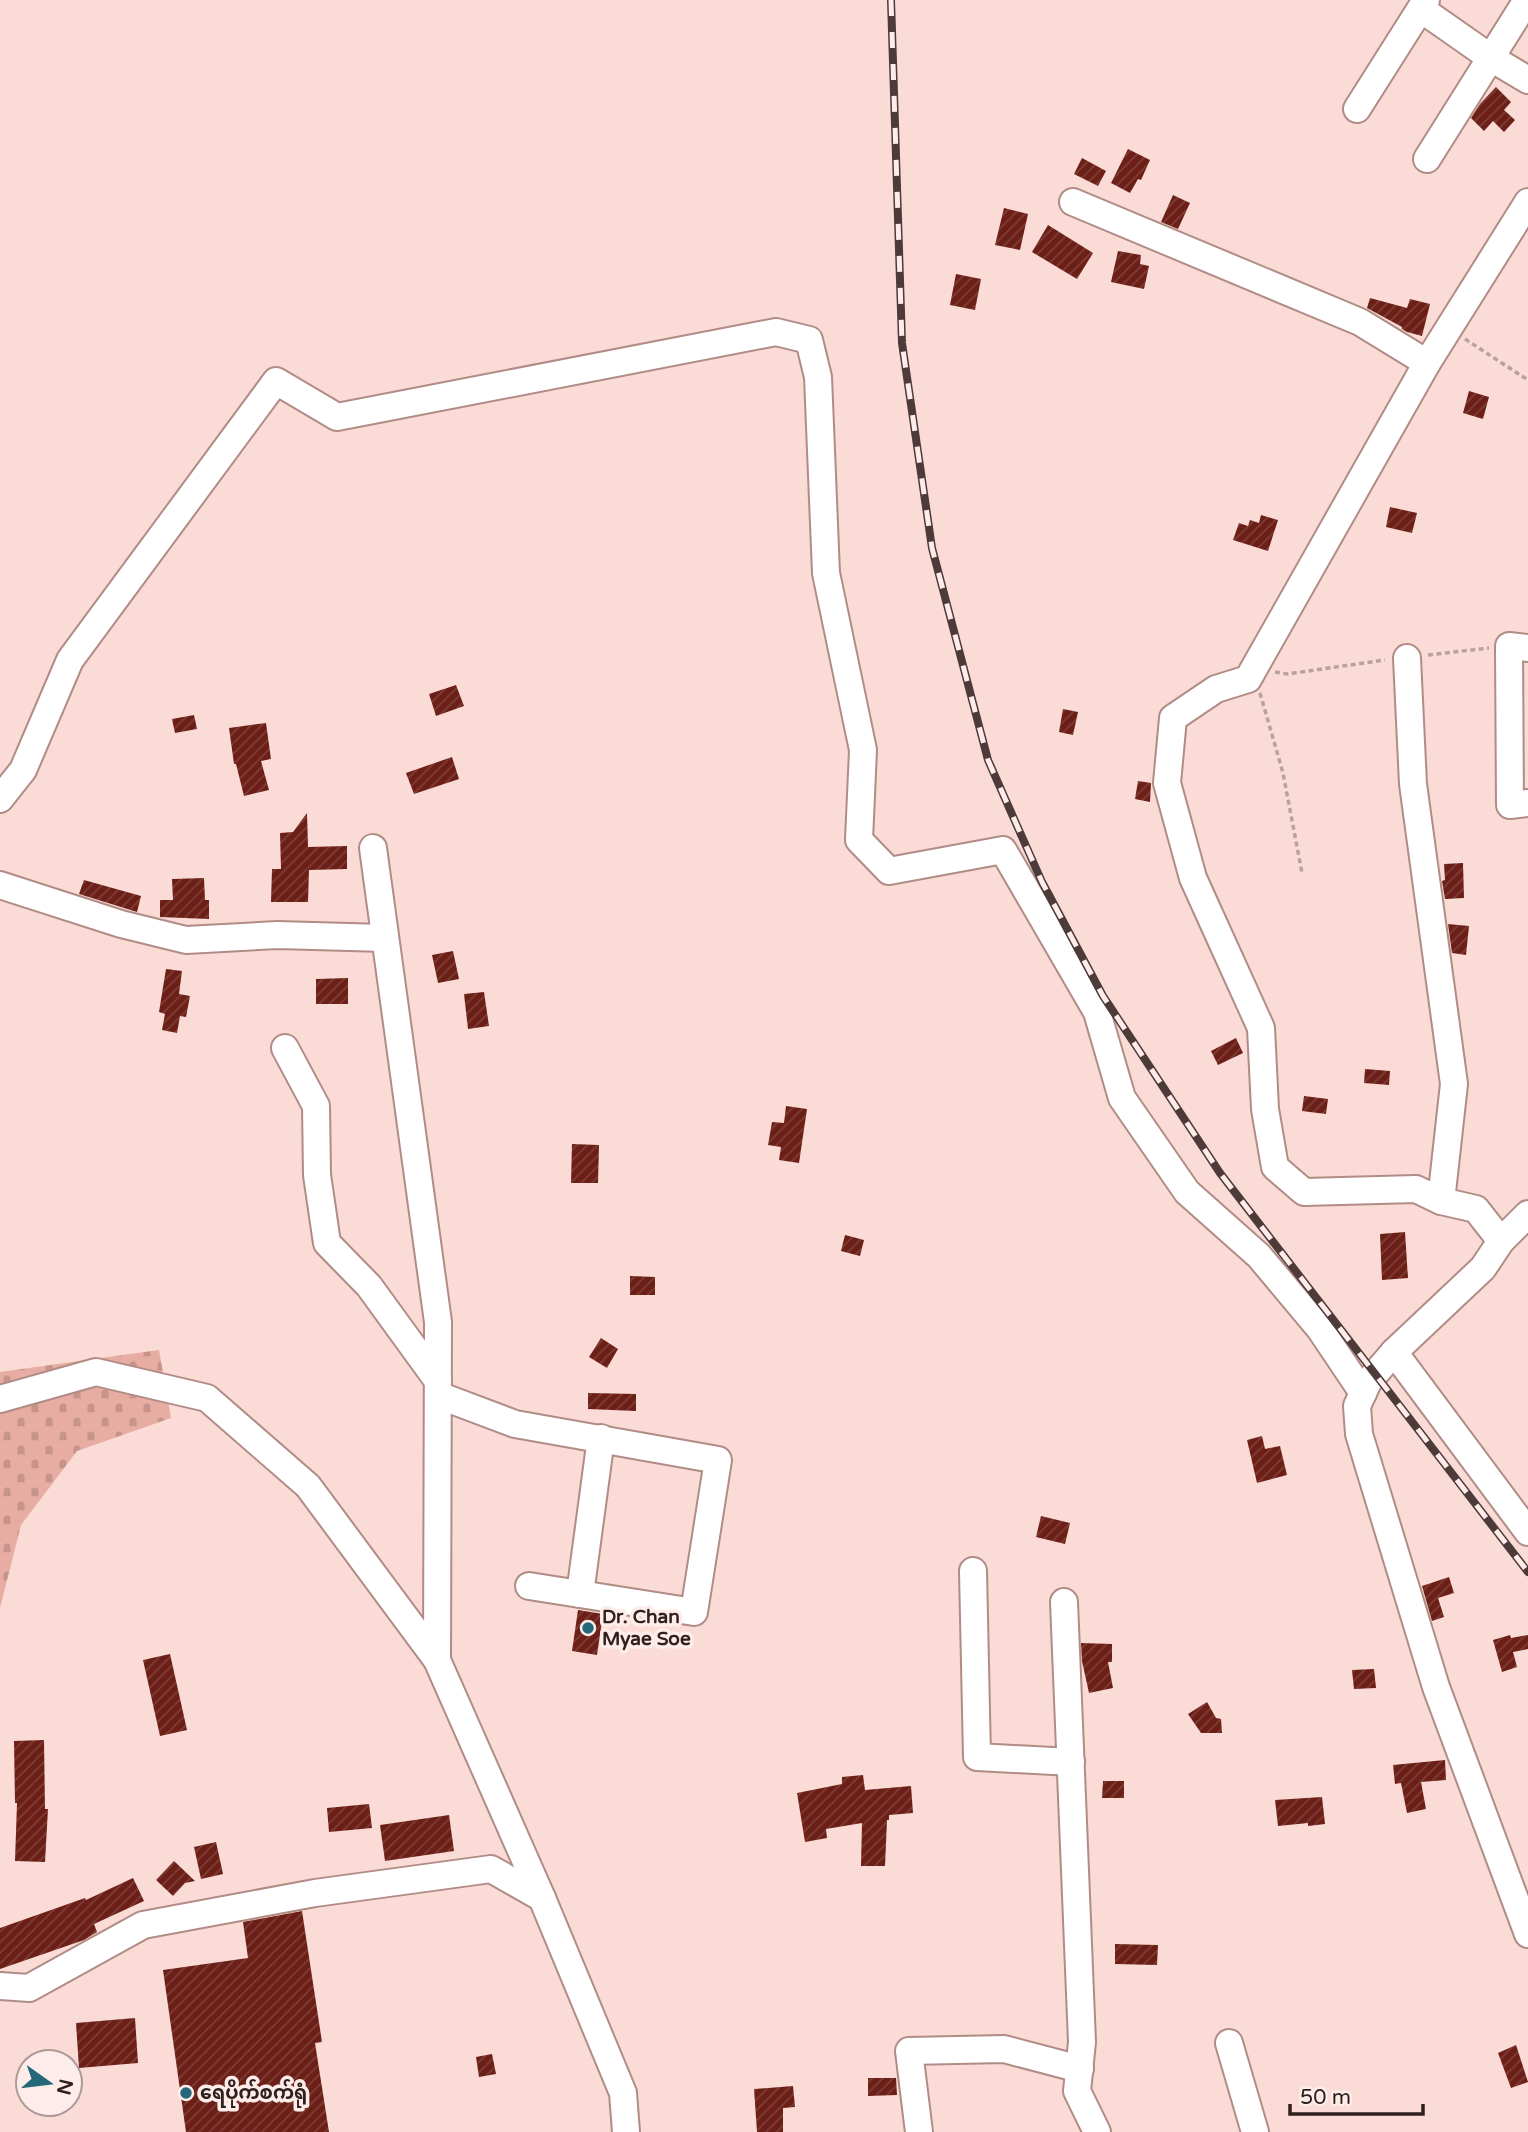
<svg xmlns="http://www.w3.org/2000/svg" width="1528" height="2132" font-family="'Varela Round','Noto Sans Myanmar',sans-serif">
  <style>
    .cemetery { fill: url(#cemetery-stones) }
    .building { fill: url(#building-hatch) }
    .lines { fill: none; stroke-linecap: round; stroke-linejoin: round }
    .minor-casing { stroke: #b18c86; stroke-width: 30 }
    .path { stroke: #bba09b; stroke-width: 3.5; stroke-dasharray: 5 3.5; stroke-linecap: butt }
    .minor { stroke: #fff; stroke-width: 26 }
    .rail-casing { stroke: #4c3b38; stroke-width: 8 }
    .rail { stroke: #fdece9; stroke-width: 5; stroke-dasharray: 16; stroke-linecap: butt }
    .poi-dot { fill: #246879; stroke: #fdece9; stroke-width: 2.5 }
    .labels { text-anchor: middle; dominant-baseline: central; stroke-width: 7; stroke-linejoin: round; paint-order: stroke }
    .poi-label { font-size: 19px; font-weight: bold; fill: #2f201e; stroke: #fdece9; text-anchor: start }
  </style>
  <defs>
    <pattern id="cemetery-stones" width="16" height="16" patternUnits="userSpaceOnUse" patternTransform="scale(1.75)"><rect width="16" height="16" fill="#e7aca2"/><path d="M2 7V4a2 2 0 0 1 4 0v3zM10 15v-3a2 2 0 0 1 4 0v3z" fill="#c6948b"/></pattern>
    <pattern id="building-hatch" width="6" height="6" patternUnits="userSpaceOnUse" patternTransform="scale(1.75)"><rect width="6" height="6" fill="#6c1f17"/><path d="M-1 1l2-2M0 6l6-6M5 7l2-2" fill="none" stroke="#7d3e38"/></pattern>
  </defs>
  <rect width="100%" height="100%" fill="#fbdbd5"/>
  <path class="cemetery" d="M159 1350 171 1418 77 1451 21 1525 0 1608V1372Z"/>
  <g class="building">
    <path d="M1496 87 1511 102 1504 110 1515 120 1504 132 1493 121 1484 131 1471 118 1480 104Z"/>
    <path d="M1128 149 1150 160 1141 180 1138 179 1130 193 1111 183Z"/>
    <path d="M1082 158 1106 171 1098 186 1074 174Z"/>
    <path d="M1173 195 1190 203 1178 229 1161 222Z"/>
    <path d="M1004 208 1028 214 1020 250 995 245Z"/>
    <path d="M1048 225 1093 253 1077 279 1032 252Z"/>
    <path d="M1118 251 1141 255 1140 264 1149 266 1144 289 1111 282Z"/>
    <path d="M956 274 981 279 975 310 950 305Z"/>
    <path d="M1370 298 1407 308 1410 299 1430 304 1422 336 1407 332 1402 329V327L1367 308Z"/>
    <path d="M1469 391 1489 397 1483 419 1463 413Z"/>
    <path d="M1390 507 1417 513 1412 533 1386 527Z"/>
    <path d="M1261 515 1278 520 1268 551 1233 540 1239 523 1248 526 1250 520 1259 523Z"/>
    <path d="M456 685 464 706 436 716 429 694Z"/>
    <path d="M1063 709 1078 712 1073 735 1059 732Z"/>
    <path d="M194 715 197 729 175 733 172 719Z"/>
    <path d="M266 723 271 759 261 761 269 790 244 796 236 764H234L229 728Z"/>
    <path d="M452 757 459 779 414 794 406 773Z"/>
    <path d="M1138 781 1151 783 1150 802 1135 799Z"/>
    <path d="M307 813 308 847 347 846V869L309 870 308 902H271L272 869H281L280 833 293 832Z"/>
    <path d="M1463 863 1464 898 1445 899 1442 881 1445 880 1444 864Z"/>
    <path d="M204 878 205 900H209V919L160 917V900H173L172 879Z"/>
    <path d="M84 880 141 896 137 912 79 894Z"/>
    <path d="M1448 924 1469 926 1466 955 1452 953Z"/>
    <path d="M453 951 459 979 438 983 432 955Z"/>
    <path d="M166 969 182 971 179 994 190 996 186 1017 180 1016 177 1033 162 1030 165 1014 159 1012Z"/>
    <path d="M348 978V1004H316V979Z"/>
    <path d="M484 992 489 1026 468 1029 464 994Z"/>
    <path d="M1236 1038 1243 1053 1218 1065 1211 1051Z"/>
    <path d="M1365 1069 1390 1071 1389 1085 1364 1083Z"/>
    <path d="M1304 1096 1328 1099 1326 1114 1302 1111Z"/>
    <path d="M786 1106 807 1109 799 1163 779 1160 781 1147 768 1145 772 1122 784 1123Z"/>
    <path d="M572 1144 599 1145 598 1183H571Z"/>
    <path d="M1405 1232 1408 1278 1382 1280 1380 1234Z"/>
    <path d="M845 1235 864 1240 860 1256 841 1251Z"/>
    <path d="M630 1276 655 1277V1295H630Z"/>
    <path d="M601 1338 618 1349 607 1368 589 1357Z"/>
    <path d="M588 1393 636 1394V1411L588 1409Z"/>
    <path d="M1262 1436 1265 1449 1280 1446 1287 1475 1257 1483 1247 1440Z"/>
    <path d="M1041 1516 1070 1523 1065 1544 1036 1537Z"/>
    <path d="M1449 1577 1454 1593 1438 1598 1444 1617 1432 1621 1422 1586Z"/>
    <path d="M578 1610 603 1614 597 1655 572 1651Z"/>
    <path d="M1510 1635 1511 1638 1528 1635V1649L1513 1652 1517 1667 1502 1672 1493 1640Z"/>
    <path d="M1081 1643 1112 1644V1662H1108L1113 1688 1089 1693 1082 1661Z"/>
    <path d="M170 1654 187 1730 160 1736 143 1660Z"/>
    <path d="M1374 1669 1376 1688 1354 1689 1352 1670Z"/>
    <path d="M1207 1702 1216 1718 1221 1719 1222 1733H1201L1188 1714Z"/>
    <path d="M44 1740 45 1809H48L45 1862 15 1861 17 1803H15L14 1741Z"/>
    <path d="M1445 1760 1446 1780 1421 1782 1426 1809 1407 1813 1401 1783 1395 1784 1393 1765Z"/>
    <path d="M863 1775 865 1790 911 1786 913 1813 889 1815V1820H887L885 1866H861L862 1823 826 1829 827 1838 805 1842 797 1793 842 1784V1777Z"/>
    <path d="M1103 1781H1124V1798H1102Z"/>
    <path d="M1322 1797 1325 1824 1308 1826V1823L1278 1826 1275 1800Z"/>
    <path d="M369 1804 372 1828 329 1832 327 1808Z"/>
    <path d="M449 1815 454 1851 385 1861 380 1825Z"/>
    <path d="M216 1842 223 1874 201 1879 194 1847Z"/>
    <path d="M174 1861 195 1881 185 1883 173 1896 156 1880Z"/>
    <path d="M133 1878 144 1901 94 1924 97 1932 84 1940 0 1969V1928L85 1898 86 1900Z"/>
    <path d="M302 1911 322 2042 315 2043 329 2132H186L163 1970 248 1958 243 1922Z"/>
    <path d="M1115 1944 1158 1945 1157 1965 1115 1964Z"/>
    <path d="M135 2018 138 2063 79 2068 76 2023Z"/>
    <path d="M1516 2045 1528 2082 1511 2088 1498 2053Z"/>
    <path d="M492 2054 496 2074 479 2077 476 2057Z"/>
    <path d="M868 2078H896L897 2095 868 2096Z"/>
    <path d="M793 2086 795 2107 783 2108V2132H757L754 2089Z"/>
  </g>
  <g class="lines">
    <g class="minor-casing">
      <g id="minor">
        <path d="M1421 9 1491 58 1528 80"/>
        <path d="M1357 109 1426 0"/>
        <path d="M1427 159 1527 0"/>
        <path d="M1073 202 1360 322 1427 363 1528 202"/>
        <path d="M1427 363 1248 679 1216 689 1173 718 1167 783 1193 878 1261 1028 1265 1109 1275 1167 1304 1192 1416 1189 1441 1201 1476 1209 1501 1241"/>
        <path d="M1528 648 1509 646 1510 805 1528 803"/>
        <path d="M1407 658 1413 784 1454 1084 1441 1201"/>
        <path d="M0 799 23 770 70 660 276 381 337 417 776 332 809 340 818 377 826 573 863 750 859 840 889 871 1003 850 1097 1012 1122 1098 1187 1192 1259 1256 1320 1329 1363 1393"/>
        <path d="M373 848 438 1322 437 1660 542 1898 623 2093 626 2132"/>
        <path d="M0 885 121 924 186 940 277 935 385 938"/>
        <path d="M285 1048 316 1106 317 1175 327 1243 369 1286 438 1381"/>
        <path d="M1528 1214 1501 1241 1483 1268 1394 1352 1368 1382 1357 1406 1359 1434 1436 1687 1528 1934"/>
        <path d="M1394 1352 1528 1532"/>
        <path d="M438 1395 515 1424 718 1460 694 1612 529 1586"/>
        <path d="M0 1399 96 1372 207 1398 308 1486 437 1660"/>
        <path d="M973 1571 977 1757 1071 1762"/>
        <path d="M580 1594 601 1438"/>
        <path d="M1064 1602 1082 2042 1077 2091 1097 2132"/>
        <path d="M0 1986 29 1988 143 1925 315 1893 491 1869 542 1898"/>
        <path d="M1229 2043 1255 2132"/>
        <path d="M919 2132 909 2051 1004 2049 1080 2069"/>
      </g>
    </g>
    <g class="path">
      <path d="M1465 339 1528 380"/>
      <path d="M1428 655 1489 648"/>
      <path d="M1275 672 1287 674 1385 660"/>
      <path d="M1260 693 1283 773 1302 873"/>
    </g>
    <use href="#minor" class="minor"/>
    <g class="rail-casing">
      <path id="rail" d="M891 0 902 343 932 548 988 760 1042 882 1103 996 1220 1173 1528 1572"/>
    </g>
    <use href="#rail" class="rail"/>
  </g>
  <g class="poi-dot">
    <circle cx="588" cy="1628" r="7"/>
    <circle cx="186" cy="2093" r="7"/>
  </g>
  <g class="labels">
    <g class="poi-label">
      <text x="602" y="1617">Dr. Chan<tspan x="602" dy="22">Myae Soe</tspan></text>
      <text x="200" y="2093">ရေပိုက်စက်ရုံ</text>
    </g>
  </g>
  <g transform="translate(49 2083) rotate(104)"><circle r="33" fill="#fdece9" stroke="#ab9a98" stroke-width="2"/>
  <path d="M0-5L12 26L0 18L-12 26Z" fill="#246879"/>
  <text y="-10" font-size="19" font-weight="bold" text-anchor="middle" fill="#2f201e">N</text>
  </g>
  <path d="M1290 2104v10h133v-10" fill="none" stroke="#2f201e" stroke-width="3.5"/>
  <text x="1300" y="2104" font-size="21" fill="#2f201e" stroke="#fdece9" stroke-width="5" paint-order="stroke">50 m</text>
</svg>
